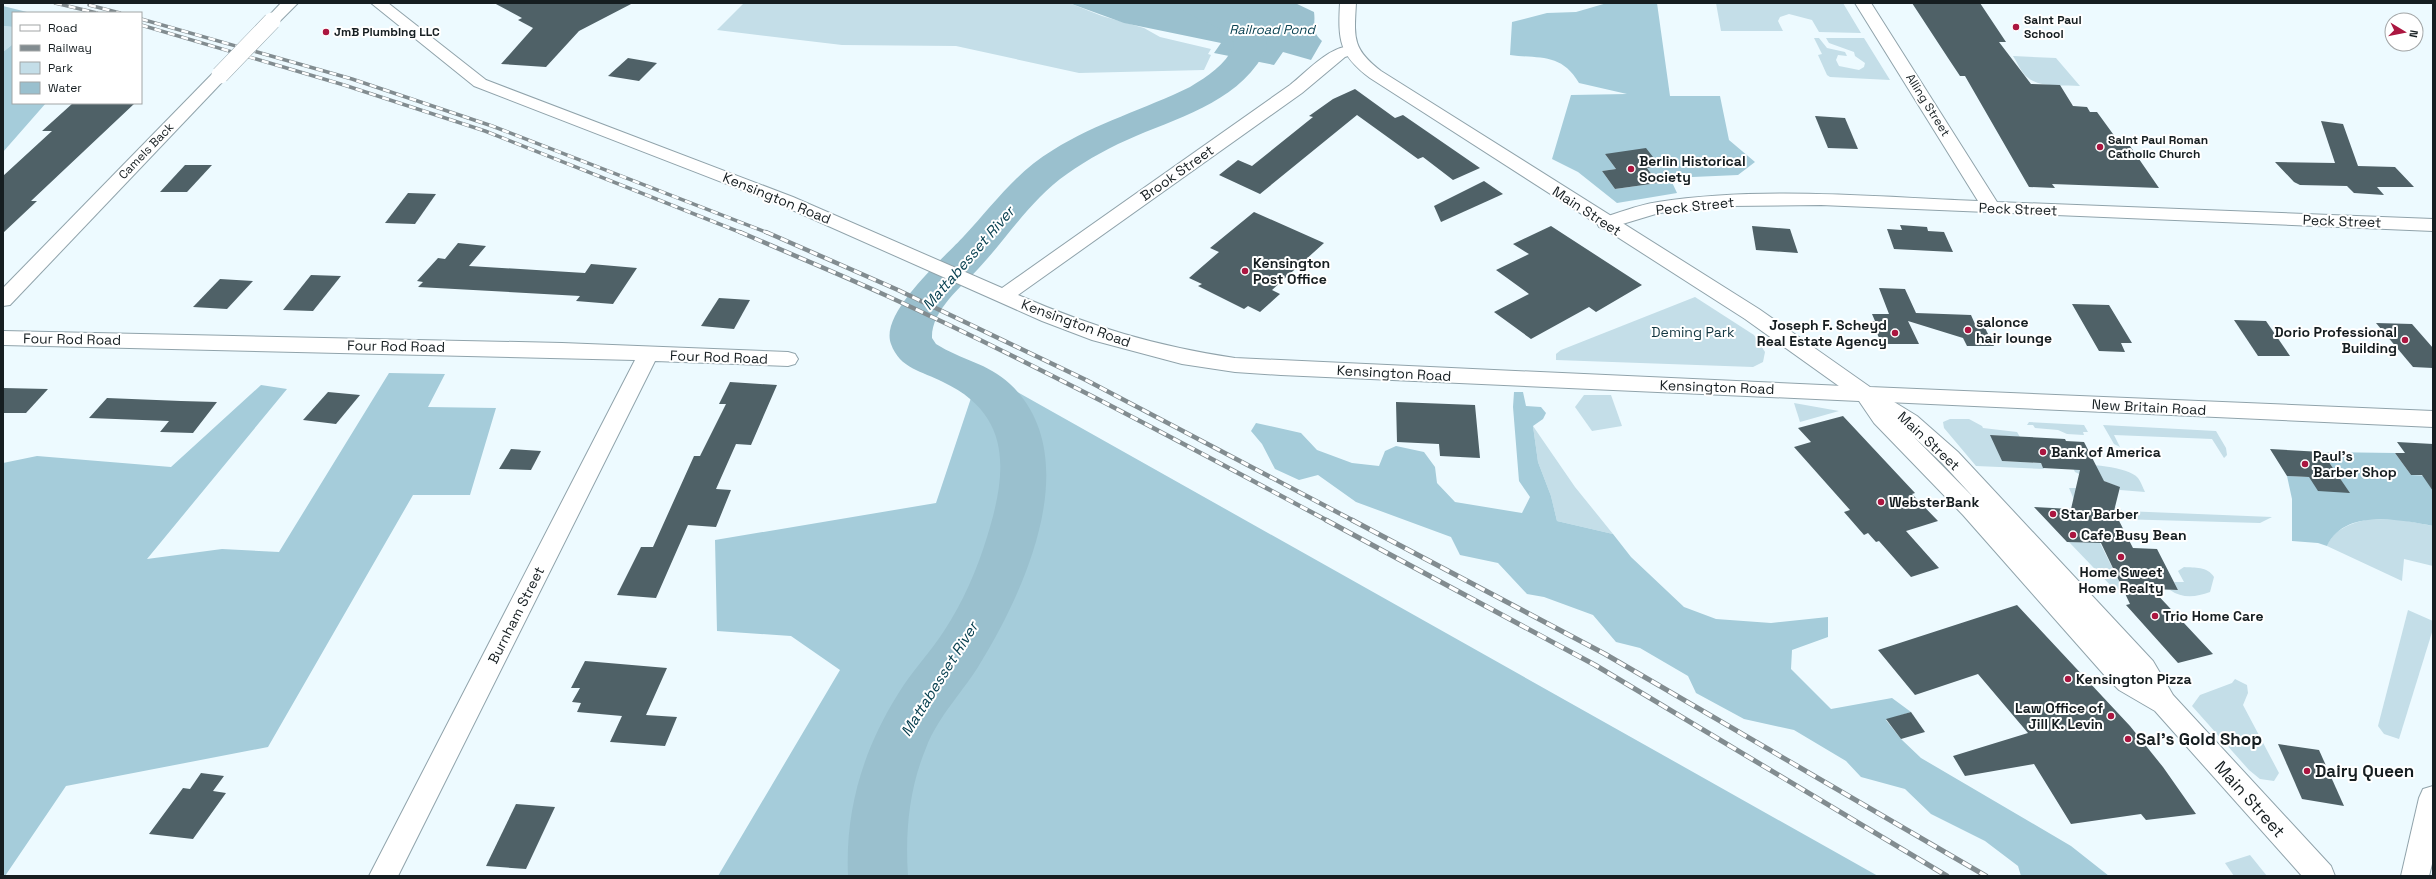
<svg xmlns="http://www.w3.org/2000/svg" width="2436" height="879" font-family="'Space Grotesk',sans-serif">
  <style>
    .green { fill: #c4dee8 }
    .forest { fill: #a5ccda; fill-rule: evenodd }
    .water { fill: #9ac0ce }
    .lines { fill: none; stroke-linecap: round; stroke-linejoin: round }
    .river { fill: #9ac0ce; fill-rule: evenodd }
    .building { fill: #4f6167 }
    .minor-casing { stroke: #90a3ab; stroke-width: 2 }
    .major-casing { stroke: #90a3ab; stroke-width: 2 }
    .minor { fill: #fff; fill-rule: evenodd }
    .major { fill: #fff; fill-rule: evenodd }
    .rail-far2-casing { stroke: #828c90; stroke-width: 3.5 }
    .rail-far1-casing { stroke: #828c90; stroke-width: 4.5 }
    .rail-casing { stroke: #828c90; stroke-width: 5 }
    .rail-far2 { stroke: #fff; stroke-width: 2.5; stroke-dasharray: 7; stroke-linecap: butt }
    .rail-far1 { stroke: #fff; stroke-width: 3; stroke-dasharray: 8; stroke-linecap: butt }
    .rail { stroke: #fff; stroke-width: 3.5; stroke-dasharray: 10; stroke-linecap: butt }
    .minor-bridge-casing { stroke: #90a3ab; stroke-width: 18; stroke-linecap: butt }
    .minor-bridge { stroke: #fff; stroke-width: 17 }
    .poi-dot { fill: #ab1640; stroke: #fff; stroke-width: 1.5 }
    .labels { text-anchor: middle; dominant-baseline: central; stroke-width: 4; stroke-linejoin: round; paint-order: stroke }
    .far-poi-label { font-size: 12px; font-weight: bold; fill: #161e21; stroke: #fff; text-anchor: start }
    .far-street-label { font-size: 12px; fill: #161e21; stroke: #fff }
    .far-water-label { font-size: 13px; font-style: italic; fill: #094151; stroke: #fff }
    .poi-label { font-size: 14px; font-weight: bold; fill: #161e21; stroke: #fff; text-anchor: start }
    .street-label { font-size: 14px; fill: #161e21; stroke: #fff }
    .park-label { font-size: 14px; fill: #123641; stroke: #fff }
    .water-label { font-size: 15px; font-style: italic; fill: #094151; stroke: #fff }
    .near-poi-label { font-size: 17px; font-weight: bold; fill: #161e21; stroke: #fff; text-anchor: start }
    .near-street-label { font-size: 17px; fill: #161e21; stroke: #fff }
  </style>
  <rect width="100%" height="100%" fill="#edfaff"/>
  <g class="green">
    <path d="M744 3H1069L1102 16 1144 28 1160 37 1211 49 1208 54 1211 55 1204 70 1079 73 956 46 842 45 717 30Z"/>
    <path d="M1716 3H1843L1861 33 1819 32 1812 20 1789 14 1780 17 1778 21 1783 31H1721Z"/>
    <path d="M3 26 13 27V44L3 52Z"/>
    <path d="M1814 38H1819L1827 48 1845 52 1847 56 1838 55 1836 60 1839 66 1859 70 1864 67 1865 63 1855 56 1854 52 1829 43 1826 38H1864L1890 80 1830 77 1827 75 1818 55 1822 54Z"/>
    <path d="M2013 56 2056 58 2080 86C2065 85 2039 88 2027 77 2021 72 2017 62 2013 56Z"/>
    <path d="M1695 297 1754 335 1765 352 1763 362 1753 367 1556 360V354L1561 350Z"/>
    <path d="M1584 395H1611L1622 426 1592 431 1575 407Z"/>
    <path d="M1794 403 1839 411 1800 422Z"/>
    <path d="M1950 419H1969L1982 426 1983 428 2017 432 2020 437 1991 435 2002 461 2041 463 2044 469 1976 466 1944 428 1943 422Z"/>
    <path d="M2029 422 2084 425 2088 432H2083L2084 435 2067 434 2058 430 2035 428 2033 425H2027Z"/>
    <path d="M2103 425 2216 431 2226 448 2227 455 2224 458 2212 439 2114 435 2120 447 2114 444Z"/>
    <path d="M1533 426 1575 487 1613 534 1557 521 1551 496 1538 462Z"/>
    <path d="M2071 464C2085 464 2128 466 2138 478 2141 482 2143 488 2145 492L2120 490 2119 487 2081 472 2079 474 2075 472Z"/>
    <path d="M2069 488H2076L2124 511 2272 517 2260 523 2117 519 2078 509Z"/>
    <path d="M2369 519 2402 520 2433 526V566L2404 559 2402 581 2327 546C2335 528 2350 524 2369 519Z"/>
    <path d="M2069 542 2100 543 2122 587 2126 590 2114 589Z"/>
    <path d="M2184 567C2195 568 2207 566 2214 577L2210 592C2196 597 2183 599 2170 590H2178L2174 582H2184L2178 571Z"/>
    <path d="M2408 610 2433 621V629L2399 739 2384 734 2378 726Z"/>
    <path d="M2235 679 2247 685 2248 693 2243 705 2279 773 2274 781 2260 779 2249 770 2192 706 2200 695 2232 683Z"/>
    <path d="M2250 855 2267 876H2234L2225 863Z"/>
  </g>
  <g class="forest">
    <path d="M1607 3H1657L1670 96H1720L1729 140 1755 162 1738 175 1670 178 1677 193 1617 203 1578 172 1552 159 1571 95 1627 94 1579 83C1561 53 1541 59 1510 55L1512 22 1547 13 1576 12ZM1605 154 1659 166 1647 168 1658 183 1615 189 1602 171 1616 169Z"/>
    <path d="M3 6 31 13H13V27L3 26Z"/>
    <path d="M13 44V103H46L3 152V52Z"/>
    <path d="M980 371 1878 876H718L840 670 791 636 717 631 715 540 936 503Z"/>
    <path d="M389 373 445 374 428 407 496 408 470 495H413L268 747 66 786 5 876H3V463L37 456 171 467 261 385 287 389 147 559 222 549 279 552Z"/>
    <path d="M1514 392H1523L1526 406 1541 407 1546 413 1543 419 1533 426 1538 462 1551 496 1557 521 1613 534 1631 557 1684 607 1716 619 1771 623 1828 617V637L1792 650 1791 669 1831 709 1892 698 1911 712 1886 720 1901 739 1921 758 2071 846 2109 876H2021L2018 866 1985 841 1931 814 1905 789 1861 777 1846 761 1794 730 1744 719 1696 693 1688 676 1640 648 1616 642 1593 615 1544 597 1527 594 1498 563 1460 555 1451 537 1356 502 1318 475 1299 480 1275 469 1262 444 1251 431 1256 423 1301 433 1317 450 1352 463 1379 466 1385 451 1396 446 1424 452 1435 467 1437 483 1455 502 1522 513 1530 497 1519 481 1513 407Z"/>
    <path d="M2322 452 2395 453 2411 475 2433 476V526C2400 520 2345 508 2327 546L2318 543 2292 541V499L2287 476 2309 477 2349 492Z"/>
  </g>
  <path class="water" d="M1069 3H1295L1314 12C1316 25 1310 30 1322 41L1311 60 1283 52 1274 65 1214 53 1221 43 1124 23Z"/>
  <g class="lines">
    <path class="river" d="M1174 3C1188 3 1204 1 1218 3 1239 6 1262 26 1268 46 1243 99 1186 115 1136 136 1112 146 1088 159 1067 174 1031 199 1008 237 978 269 961 287 931 311 932 338L936 344C961 360 988 363 1010 384 1086 456 1026 588 981 662 964 691 938 716 926 748 909 789 905 832 908 876H848C845 810 863 750 898 694 911 672 930 653 944 631 963 602 977 570 987 537 1007 473 1013 415 943 382 922 371 900 369 891 344 879 313 945 257 964 236 993 205 1016 172 1053 150 1096 123 1145 109 1190 87 1208 76 1225 65 1234 46L1232 37C1217 24 1182 15 1174 3Z"/>
  </g>
  <g class="building">
    <path d="M494 3H633L579 31 546 67 501 64 533 28 518 20 522 18Z"/>
    <path d="M1912 3H1980L2006 42H1999L2031 84 2060 85 2073 106 2087 107 2090 112H2097L2121 145 2130 146 2159 188 2052 184 2055 188 2029 187 1965 76H1960L1948 58Z"/>
    <path d="M628 58 657 63 639 81 608 76Z"/>
    <path d="M1355 89 1395 118 1403 115 1480 168 1453 180 1423 157 1418 159 1357 115 1260 194 1219 175 1238 160 1252 166 1313 117 1309 116 1333 99Z"/>
    <path d="M73 103H135L31 201H37L3 233V176L52 131H42Z"/>
    <path d="M1815 116 1845 118 1858 149 1828 148Z"/>
    <path d="M2321 121 2343 124 2358 166 2395 167 2414 187H2377L2384 195 2354 193 2347 186 2300 185 2294 182 2275 162 2335 163Z"/>
    <path d="M1646 148 1660 166 1647 168 1658 183 1615 189 1602 171 1616 169 1605 154Z"/>
    <path d="M185 165H212L187 192H160Z"/>
    <path d="M1484 181 1503 194 1441 222 1434 206Z"/>
    <path d="M408 193 436 194 415 224 385 223Z"/>
    <path d="M1254 212 1324 243 1272 290 1280 294 1260 312 1248 306 1244 309 1198 286 1202 284 1189 278 1219 252 1210 248Z"/>
    <path d="M1900 225 1927 227 1928 231 1944 232 1953 252 1894 249 1887 229 1902 230Z"/>
    <path d="M1551 226 1642 285 1596 312 1589 307 1531 339 1494 312 1529 294 1496 270 1529 254 1513 244Z"/>
    <path d="M1752 226 1790 229 1798 253 1756 250Z"/>
    <path d="M458 243 486 246 469 266 585 273 591 264 637 268 613 304 576 301 580 296 418 287 423 282 417 281 438 258 445 259Z"/>
    <path d="M311 275 341 276 313 311 283 310Z"/>
    <path d="M220 279 253 281 227 309 193 307Z"/>
    <path d="M1879 288 1905 289 1916 313 1971 315 1975 324H1983L1994 346H1967L1963 338 1908 321 1919 344H1882L1871 321H1875L1872 314H1889Z"/>
    <path d="M719 298 750 300 734 329 701 326Z"/>
    <path d="M2072 304 2109 305 2132 343H2121L2125 352 2099 351Z"/>
    <path d="M2234 320 2266 321 2290 356H2258Z"/>
    <path d="M2376 323 2412 324 2433 348V368L2413 367Z"/>
    <path d="M730 382 777 385 751 445 736 444 716 489 731 490 716 527 688 525 656 598 617 595 641 547H653L694 456H700L726 404H719Z"/>
    <path d="M3 388 48 389 26 413H3Z"/>
    <path d="M328 392 360 395 336 424 303 420Z"/>
    <path d="M107 398 181 401 217 402 193 433 160 432 169 421 89 418Z"/>
    <path d="M1396 402 1475 405 1480 458 1440 456 1439 444 1397 442Z"/>
    <path d="M1843 416 1915 493 1912 494 1938 521 1906 531 1939 568 1911 577 1879 541 1876 542 1868 533 1864 535 1844 512 1850 510 1794 447 1811 442 1798 428Z"/>
    <path d="M1990 435 2065 439 2066 441 2084 442 2104 481 2120 487 2114 511 2133 548 2157 549 2178 590 2152 589 2213 654 2178 663 2126 605 2130 604 2101 543 2067 542 2034 507 2071 509 2080 470 2043 468 2041 463 2002 461Z"/>
    <path d="M2397 442 2433 444V491L2422 475H2411L2395 453H2405Z"/>
    <path d="M511 449 541 451 531 470 499 469Z"/>
    <path d="M2270 449 2322 452 2350 493 2318 491 2309 477 2287 476Z"/>
    <path d="M2017 605 2130 726 2163 767 2196 814 2146 820 2141 814 2071 824 2034 764 1965 776 1953 756 2028 733 1978 674 1915 695 1878 650Z"/>
    <path d="M585 661 667 668 646 715 677 717 665 746 610 742 622 716 577 712 581 703 572 702 580 688H571Z"/>
    <path d="M1911 712 1925 732 1901 739 1886 719Z"/>
    <path d="M2278 744 2319 750 2344 806 2302 799Z"/>
    <path d="M201 773 224 776 213 791 226 793 193 839 149 834 183 788 190 789Z"/>
    <path d="M516 804 555 807 526 869 486 866Z"/>
  </g>
  <g class="lines">
    <g class="minor-casing">
      <g id="minor">
        <path d="M281 3H298L277 24H267L264 21Z"/>
        <path d="M371 3H388L486 80 793 197 1002 288 1290 85C1307 72 1333 41 1357 47L1359 50 1357 53 1345 57 1302 93 1018 295C1092 327 1155 346 1235 358L1865 387 1873 389 1917 416 1958 452 2153 661 2173 695 2331 866 2335 876H2302L2155 711 2119 690 2106 677 1963 515 1874 423 1859 401 1281 375 1235 372 1182 364 1092 340 1042 321 781 205 474 86ZM1913 436 1942 463 1976 500Z"/>
        <path d="M1855 3H1871L1997 202 2433 219V231L1821 205 1729 206 1659 213 1606 229 1599 227 1597 223 1599 219C1618 213 1638 205 1658 202 1763 186 1872 197 1978 201Z"/>
        <path d="M220 70 226 72 228 75 226 78 10 305 3 306V288L214 72Z"/>
        <path d="M3 331 562 343 788 352 795 354 798 359 795 364 788 366 655 361 398 876H369L635 360 3 345Z"/>
      </g>
    </g>
    <g class="major-casing">
      <g id="major">
        <path d="M1340 3H1356C1354 38 1352 49 1381 71L1759 309 1870 387 2433 411V427L1865 401 1857 399 1745 319 1370 78C1339 55 1338 40 1340 3Z"/>
        <path d="M2433 786V860L2429 876H2401L2419 798 2423 789Z"/>
      </g>
    </g>
    <use href="#minor" class="minor"/>
    <use href="#major" class="major"/>
    <g class="rail-far2-casing">
      <g id="rail-far2">
        <path d="M55 3 97 13"/>
        <path d="M89 5 120 13"/>
        <path d="M141 19 352 79 492 126 768 233"/>
        <path d="M141 25 344 85 485 131 742 233"/>
      </g>
    </g>
    <g class="rail-far1-casing">
      <g id="rail-far1">
        <path d="M740 232C788 253 837 273 885 295 1036 364 1182 443 1328 521"/>
        <path d="M766 232 898 290 1086 380 1354 521"/>
      </g>
    </g>
    <g class="rail-casing">
      <g id="rail">
        <path d="M1326 520 1595 665 1947 876"/>
        <path d="M1352 520 1605 654 1986 876"/>
      </g>
    </g>
    <use href="#rail-far2" class="rail-far2"/>
    <use href="#rail-far1" class="rail-far1"/>
    <use href="#rail" class="rail"/>
    <g class="minor-bridge-casing">
      <path id="minor-bridge" d="M220 75 272 21"/>
    </g>
    <use href="#minor-bridge" class="minor-bridge"/>
  </g>
  <g class="poi-dot">
    <circle cx="2016" cy="27" r="4"/>
    <circle cx="326" cy="32" r="4"/>
    <circle cx="2100" cy="147" r="4"/>
    <circle cx="1631" cy="169" r="4"/>
    <circle cx="1245" cy="271" r="4"/>
    <circle cx="1968" cy="330" r="4"/>
    <circle cx="1895" cy="333" r="4"/>
    <circle cx="2405" cy="340" r="4"/>
    <circle cx="2043" cy="452" r="4"/>
    <circle cx="2305" cy="464" r="4"/>
    <circle cx="1881" cy="502" r="4"/>
    <circle cx="2053" cy="514" r="4"/>
    <circle cx="2073" cy="535" r="4"/>
    <circle cx="2121" cy="557" r="4"/>
    <circle cx="2155" cy="616" r="4"/>
    <circle cx="2068" cy="679" r="4"/>
    <circle cx="2111" cy="716" r="4"/>
    <circle cx="2128" cy="739" r="4"/>
    <circle cx="2307" cy="771" r="4"/>
  </g>
  <g class="labels">
    <g class="far-poi-label">
      <text x="2024" y="20">Saint Paul<tspan x="2024" dy="14">School</tspan></text>
      <text x="334" y="32">JmB Plumbing LLC</text>
      <text x="2108" y="140">Saint Paul Roman<tspan x="2108" dy="14">Catholic Church</tspan></text>
    </g>
    <g class="far-street-label">
      <text transform="translate(1928 105) rotate(58)">Alling Street</text>
      <text transform="translate(146 151) rotate(-46)">Camels Back</text>
    </g>
    <g class="far-water-label">
      <text x="1272" y="29">Railroad Pond</text>
    </g>
    <g class="poi-label">
      <text x="1639" y="161">Berlin Historical<tspan x="1639" dy="16">Society</tspan></text>
      <text x="1253" y="263">Kensington<tspan x="1253" dy="16">Post Office</tspan></text>
      <text x="1976" y="322">salonce<tspan x="1976" dy="16">hair lounge</tspan></text>
      <text x="1887" y="325" text-anchor="end">Joseph F. Scheyd<tspan x="1887" dy="16">Real Estate Agency</tspan></text>
      <text x="2397" y="332" text-anchor="end">Dorio Professional<tspan x="2397" dy="16">Building</tspan></text>
      <text x="2051" y="452">Bank of America</text>
      <text x="2313" y="456">Paul's<tspan x="2313" dy="16">Barber Shop</tspan></text>
      <text x="1889" y="502">WebsterBank</text>
      <text x="2061" y="514">Star Barber</text>
      <text x="2081" y="535">Cafe Busy Bean</text>
      <text x="2121" y="572" text-anchor="middle">Home Sweet<tspan x="2121" dy="16">Home Realty</tspan></text>
      <text x="2163" y="616">Trio Home Care</text>
      <text x="2076" y="679">Kensington Pizza</text>
      <text x="2103" y="708" text-anchor="end">Law Office of<tspan x="2103" dy="16">Jill K. Levin</tspan></text>
    </g>
    <g class="street-label">
      <text transform="translate(1177 173) rotate(-35)">Brook Street</text>
      <text transform="translate(777 198) rotate(22)">Kensington Road</text>
      <text transform="translate(1695 206) rotate(-6)">Peck Street</text>
      <text transform="translate(2018 209) rotate(2)">Peck Street</text>
      <text transform="translate(1587 211) rotate(33)">Main Street</text>
      <text transform="translate(2342 221) rotate(2)">Peck Street</text>
      <text transform="translate(1076 323) rotate(20)">Kensington Road</text>
      <text transform="translate(72 339) rotate(1)">Four Rod Road</text>
      <text transform="translate(396 346) rotate(1)">Four Rod Road</text>
      <text transform="translate(719 357) rotate(2)">Four Rod Road</text>
      <text transform="translate(1394 373) rotate(3)">Kensington Road</text>
      <text transform="translate(1717 387) rotate(2)">Kensington Road</text>
      <text transform="translate(2149 407) rotate(3)">New Britain Road</text>
      <text transform="translate(1929 441) rotate(43)">Main Street</text>
      <text transform="translate(516 615) rotate(-63)">Burnham Street</text>
    </g>
    <g class="park-label">
      <text x="1693" y="332">Deming Park</text>
    </g>
    <g class="water-label">
      <text transform="translate(968 258) rotate(-49)">Mattabesset River</text>
      <text transform="translate(939 679) rotate(-58)">Mattabesset River</text>
    </g>
    <g class="near-poi-label">
      <text x="2136" y="739">Sal's Gold Shop</text>
      <text x="2315" y="771">Dairy Queen</text>
    </g>
    <g class="near-street-label">
      <text transform="translate(2250 799) rotate(48)">Main Street</text>
    </g>
  </g>
  <rect width="2436" height="879" fill="none" stroke="#161e21" stroke-width="8"/>
  <rect x="12" y="12" width="130" height="92" fill="#ffffff" stroke="#a2a5a6"/>
  <rect x="20" y="25" width="20" height="6" fill="#ffffff" stroke="#a2a5a6"/>
  <text x="48" y="32" font-size="12" fill="#161e21">Road</text>
  <rect x="20" y="45" width="20" height="6" fill="#828c90" stroke="#a2a5a6"/>
  <text x="48" y="52" font-size="12" fill="#161e21">Railway</text>
  <rect x="20" y="62" width="20" height="12" fill="#c4dee8" stroke="#a2a5a6"/>
  <text x="48" y="72" font-size="12" fill="#161e21">Park</text>
  <rect x="20" y="82" width="20" height="12" fill="#9ac0ce" stroke="#a2a5a6"/>
  <text x="48" y="92" font-size="12" fill="#161e21">Water</text>
  <g transform="translate(2404 32) rotate(100)"><circle r="19" fill="#ffffff" stroke="#a2a5a6"/>
  <path d="M0-3L7 15L0 10L-7 15Z" fill="#ab1640"/>
  <text y="-6" font-size="11" font-weight="bold" text-anchor="middle" fill="#161e21">N</text>
  </g>
</svg>
